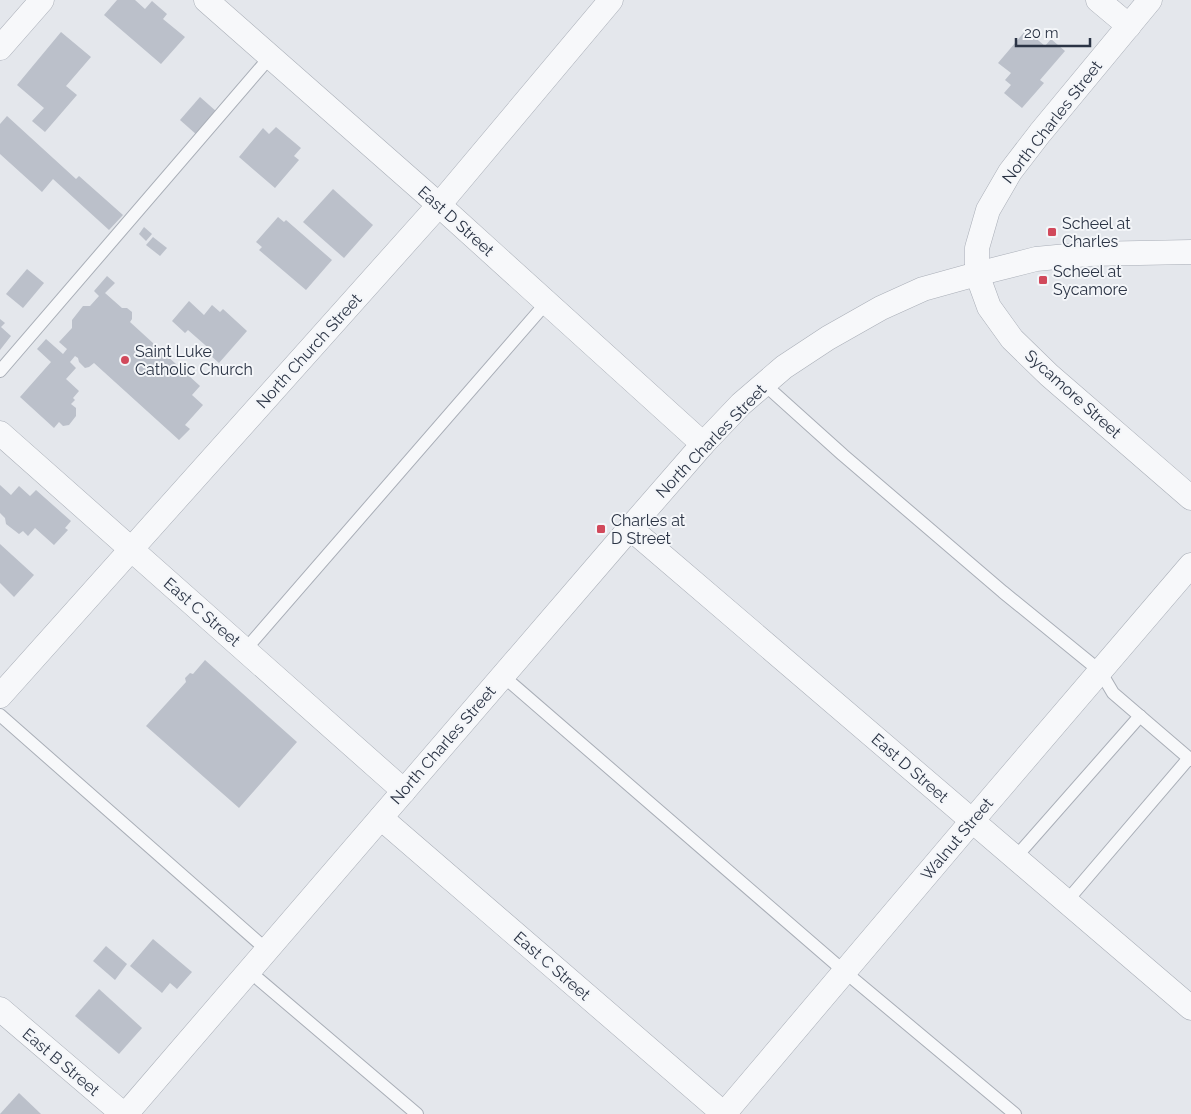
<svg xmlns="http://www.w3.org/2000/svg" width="1191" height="1114" font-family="Raleway,sans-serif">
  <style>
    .building { fill: #bbc0ca }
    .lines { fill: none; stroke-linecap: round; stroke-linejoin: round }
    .service-casing { stroke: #a9aeb7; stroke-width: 14 }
    .minor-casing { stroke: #a9aeb7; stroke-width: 25 }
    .service { stroke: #f7f8fa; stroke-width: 12 }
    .minor { stroke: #f7f8fa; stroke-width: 24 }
    .poi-dot { fill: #d1495b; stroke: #f4f6f9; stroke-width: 2 }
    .labels { text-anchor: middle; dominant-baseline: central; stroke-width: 4; stroke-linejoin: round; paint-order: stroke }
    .street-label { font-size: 16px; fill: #2b3445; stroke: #f4f6f9 }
    .poi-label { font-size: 16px; fill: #2b3445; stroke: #f4f6f9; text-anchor: start }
  </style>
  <rect width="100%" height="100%" fill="#e4e7ec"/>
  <g class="building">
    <path d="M117 0H135L145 9 152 1 167 14 163 19 185 37 161 64 104 15Z"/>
    <path d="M1026 30 1045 46 1051 39 1065 51 1040 80 1044 83 1022 108 1004 93 1011 85 1005 80 1011 73 998 63Z"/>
    <path d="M61 32 91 57 66 86 77 95 45 132 32 121 44 108 17 85Z"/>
    <path d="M200 97 217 112 197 135 180 120Z"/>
    <path d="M7 116 76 179 79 176 123 215 109 230 53 179 42 192 0 154V124Z"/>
    <path d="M276 127 301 148 294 156 299 160 275 188 239 157 263 128 269 134Z"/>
    <path d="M333 189 373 225 344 258 303 222Z"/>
    <path d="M278 217 284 222 286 220 332 260 306 290 259 250 262 247 256 242Z"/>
    <path d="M144 227 152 234 146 241 139 234Z"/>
    <path d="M153 237 167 248 160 256 146 245Z"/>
    <path d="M27 269 44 283 23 308 6 294Z"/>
    <path d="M107 276 115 283 105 293 122 308H127L132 312V319L130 322 200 386 192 395 203 405 185 425 190 429 179 440 94 363 89 367 85 368 79 362 78 358 75 356 70 362 76 368 66 379 79 391 73 398 75 400 71 404 76 408V416L69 425 63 426 59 422 54 428 20 397 51 362 37 349 46 339 63 354 67 349 59 342 72 328V320L83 306H90L99 296 94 291Z"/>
    <path d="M189 301 204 315 212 305 220 312 223 309 247 331 219 363 210 355 213 352 188 330 185 333 172 321Z"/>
    <path d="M0 319 5 323 1 327 11 336 0 350Z"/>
    <path d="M0 485 11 495 19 486 30 496 36 490 71 521 65 528 68 530 54 545 35 528 28 536 23 531 19 534 6 524 5 518 0 513Z"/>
    <path d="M0 544 34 575 14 597 0 583Z"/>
    <path d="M205 660 297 742 239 808 146 726 186 682 185 678 190 673 193 674Z"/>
    <path d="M153 939 192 972 177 989 170 983 162 993 130 966Z"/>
    <path d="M106 946 127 964 115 980 93 961Z"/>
    <path d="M99 989 142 1028 119 1054 75 1016Z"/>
    <path d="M19 1093 41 1114H0Z"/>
  </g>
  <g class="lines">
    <g class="service-casing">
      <g id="service">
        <path d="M0 371 270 57"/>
        <path d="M764 384 843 455 1003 592 1100 671 1113 693 1191 760"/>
        <path d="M245 650 547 302"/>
        <path d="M503 676 845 972 1015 1114"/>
        <path d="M0 715 267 950"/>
        <path d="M1015 858 1140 716"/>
        <path d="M1066 902 1189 758"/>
        <path d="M249 971 417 1114"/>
      </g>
    </g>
    <g class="minor-casing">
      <g id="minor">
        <path d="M206 0 439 205 703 444"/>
        <path d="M1098 0 1129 26"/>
        <path d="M1150 0 1040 133 1010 172 988 210 977 248V274L989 307 1012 339 1049 375 1191 498"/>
        <path d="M0 48 42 0"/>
        <path d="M0 433 404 791"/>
        <path d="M630 528 1191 1008"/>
        <path d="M0 696 439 205 611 0"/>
        <path d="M381 818 724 1114"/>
        <path d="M0 1009 123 1114"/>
        <path d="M126 1114 630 528 703 444 741 404 784 367 828 338 881 308 923 289 977 274 1036 259 1088 254 1191 252"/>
        <path d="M724 1114 972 821 1191 565"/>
      </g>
    </g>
    <use href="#service" class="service"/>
    <use href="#minor" class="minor"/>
  </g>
  <g class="poi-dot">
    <rect x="1047" y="227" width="10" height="10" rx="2.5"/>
    <rect x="1038" y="275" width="10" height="10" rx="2.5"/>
    <circle cx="125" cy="360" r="5"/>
    <rect x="596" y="524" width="10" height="10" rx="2.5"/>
  </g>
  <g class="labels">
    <g class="street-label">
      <text transform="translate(1052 122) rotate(-52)">North Charles Street</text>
      <text transform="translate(456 221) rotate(42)">East D Street</text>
      <text transform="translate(309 351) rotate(-48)">North Church Street</text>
      <text transform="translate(1073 394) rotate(42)">Sycamore Street</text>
      <text transform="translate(711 441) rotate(-46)">North Charles Street</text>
      <text transform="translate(202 612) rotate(41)">East C Street</text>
      <text transform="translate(443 745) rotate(-49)">North Charles Street</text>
      <text transform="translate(910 768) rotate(41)">East D Street</text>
      <text transform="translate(957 839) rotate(-50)">Walnut Street</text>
      <text transform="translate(552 966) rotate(41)">East C Street</text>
      <text transform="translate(61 1062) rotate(40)">East B Street</text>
    </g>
    <g class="poi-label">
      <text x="1062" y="223">Scheel at<tspan x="1062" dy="18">Charles</tspan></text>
      <text x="1053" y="271">Scheel at<tspan x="1053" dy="18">Sycamore</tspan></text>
      <text x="135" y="351">Saint Luke<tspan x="135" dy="18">Catholic Church</tspan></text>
      <text x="611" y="520">Charles at<tspan x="611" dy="18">D Street</tspan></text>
    </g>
  </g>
  <path d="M1016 38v8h74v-8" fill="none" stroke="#2b3445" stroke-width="2.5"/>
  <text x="1024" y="38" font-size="15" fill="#2b3445" stroke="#f4f6f9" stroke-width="4" paint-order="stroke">20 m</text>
</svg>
